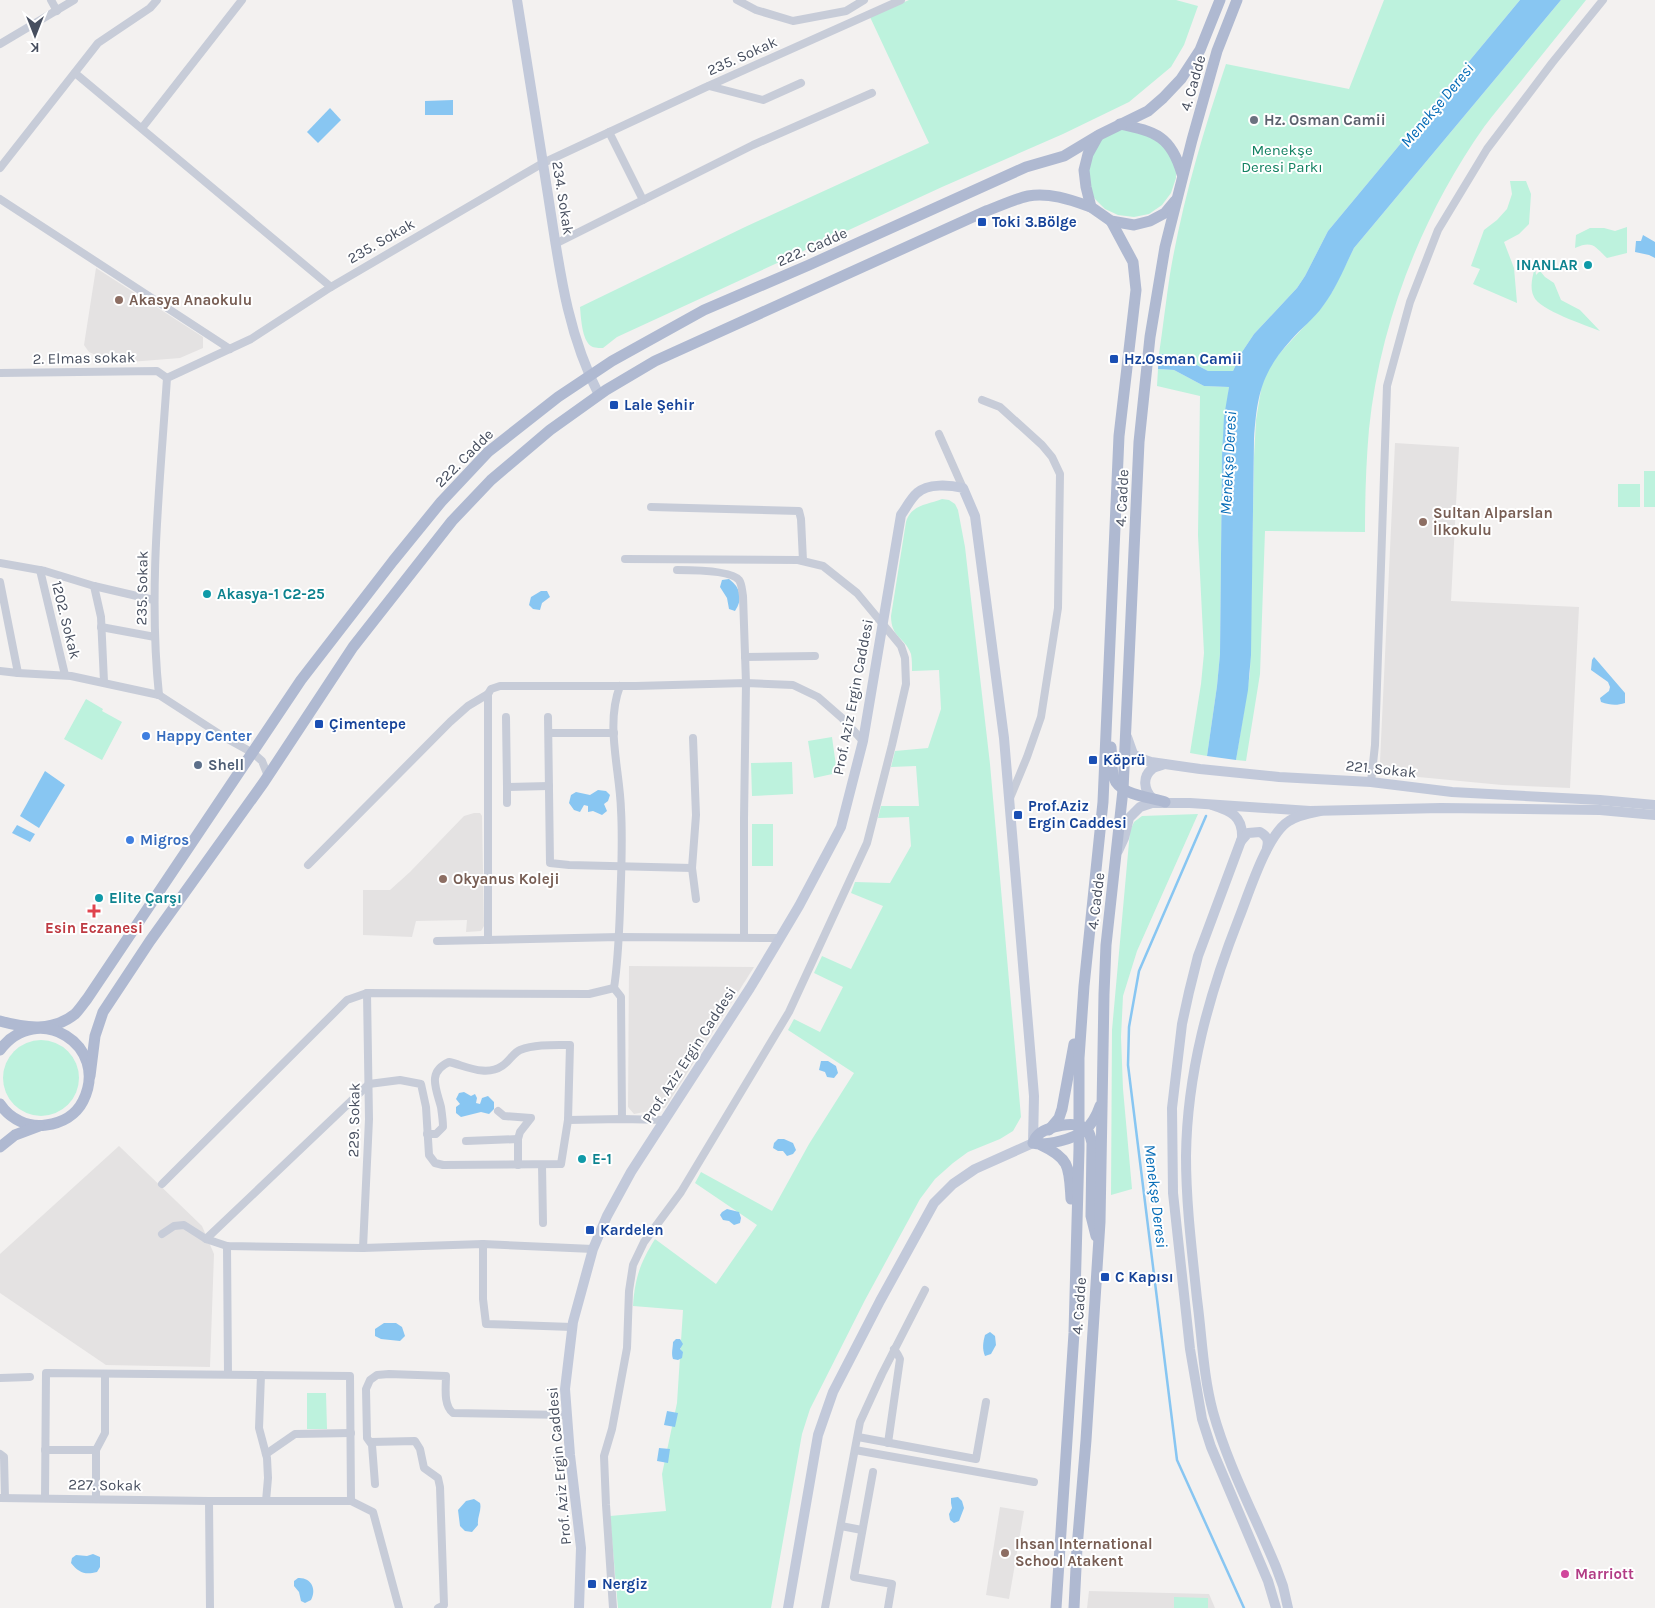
<svg xmlns="http://www.w3.org/2000/svg" width="1655" height="1608" font-family="Karla,sans-serif">
  <style>
    .education { fill: #e4e2e2 }
    .green { fill: #bdf2dd }
    .water { fill: #88c6f2 }
    .lines { fill: none; stroke-linecap: round; stroke-linejoin: round }
    .stream { stroke: #88c6f2; stroke-width: 2.5 }
    .street { stroke: #c7ccd8; stroke-width: 8 }
    .secondary { stroke: #c2c9da; stroke-width: 10 }
    .primary { stroke: #afb9d1; stroke-width: 11 }
    .worship-dot { fill: #6b7280; stroke: #fff; stroke-width: 2 }
    .transit-dot { fill: #1a4fb4; stroke: #fff; stroke-width: 2 }
    .culture-dot { fill: #0f9aa8; stroke: #fff; stroke-width: 2 }
    .education-dot { fill: #8d6e63; stroke: #fff; stroke-width: 2 }
    .shop-dot { fill: #3f7fe0; stroke: #fff; stroke-width: 2 }
    .service-dot { fill: #5c6f8a; stroke: #fff; stroke-width: 2 }
    .health-dot { fill: #e0444e; stroke: #fff; stroke-width: 2 }
    .hotel-dot { fill: #d1479c; stroke: #fff; stroke-width: 2 }
    .labels { text-anchor: middle; dominant-baseline: central; stroke-width: 4; stroke-linejoin: round; paint-order: stroke }
    .street-label { font-size: 15px; fill: #474f5f; stroke: #fff }
    .worship-label { font-size: 15px; font-weight: bold; fill: #5b616d; stroke: #fff; text-anchor: start }
    .park-label { font-size: 15px; fill: #128161; stroke: #fff }
    .transit-label { font-size: 15px; font-weight: bold; fill: #164399; stroke: #fff; text-anchor: start }
    .culture-label { font-size: 15px; font-weight: bold; fill: #0d838f; stroke: #fff; text-anchor: start }
    .education-label { font-size: 15px; font-weight: bold; fill: #785e54; stroke: #fff; text-anchor: start }
    .shop-label { font-size: 15px; font-weight: bold; fill: #366cbe; stroke: #fff; text-anchor: start }
    .service-label { font-size: 15px; font-weight: bold; fill: #4e5e75; stroke: #fff; text-anchor: start }
    .health-label { font-size: 15px; font-weight: bold; fill: #be3a42; stroke: #fff }
    .hotel-label { font-size: 15px; font-weight: bold; fill: #b23c85; stroke: #fff; text-anchor: start }
    .water-label { font-size: 16px; font-style: italic; fill: #046bb6; stroke: #fff }
  </style>
  <rect width="100%" height="100%" fill="#f3f1f0"/>
  <g class="education">
    <path d="M96 268 203 337V348L180 358 130 362 104 359 89 352 84 345Z"/>
    <path d="M1395 443 1459 447 1451 601 1579 607 1570 788 1502 785 1387 774 1380 762Z"/>
    <path d="M474 813H480L482 816 484 926 481 931 466 932 467 920 416 921 412 937 363 935V890H390L410 872 464 816Z"/>
    <path d="M629 966 754 967 665 1108 634 1114 628 1107Z"/>
    <path d="M119 1146 202 1226 214 1254 210 1367 106 1365 0 1293V1254Z"/>
    <path d="M1000 1507 1024 1511 1009 1599 986 1595Z"/>
    <path d="M1089 1591 1209 1594 1215 1608H1087Z"/>
  </g>
  <g class="green">
    <path d="M909 0H1176L1198 6 1184 45 1171 67 1129 102 1063 134 942 187 617 337 603 348C600 348 594 348 591 346 582 340 581 318 580 307L745 227 929 143 870 17Z"/>
    <path d="M1384 0H1520L1328 231 1305 276 1297 288 1254 334 1242 352 1233 371H1208L1178 355 1159 354C1163 327 1166 300 1170 274 1182 203 1203 132 1226 64L1349 89Z"/>
    <path d="M1561 0H1586C1563 29 1540 57 1517 86 1506 100 1494 113 1484 127 1422 215 1380 322 1369 429 1366 463 1365 498 1365 532L1265 531 1260 674 1246 761 1236 760 1250 673 1254 457 1256 420 1262 384 1269 368 1279 354 1322 307 1332 292 1354 248Z"/>
    <path d="M1117 129 1159 136 1176 162V178L1171 193 1162 205 1149 214 1134 217 1118 215 1105 209 1095 199 1088 186V158L1104 135Z"/>
    <path d="M1510 181H1526L1531 194 1529 224 1519 234 1504 242 1514 268 1517 303 1473 284 1480 269 1471 266 1484 230 1497 220 1507 209 1512 194Z"/>
    <path d="M1627 227V253L1607 258C1595 247 1593 240 1575 248L1576 235 1590 228H1604L1615 231Z"/>
    <path d="M1535 266 1536 275 1540 271 1545 277 1554 283 1561 300 1580 310 1600 331C1585 325 1540 310 1534 297 1529 287 1533 276 1535 266Z"/>
    <path d="M1158 369 1174 370 1204 386 1229 387 1222 456 1220 654 1217 686 1207 756 1190 753 1201 684 1204 653 1198 535 1200 396 1157 386Z"/>
    <rect x="1644" y="471" width="11" height="36"/>
    <rect x="1618" y="484" width="22" height="23"/>
    <path d="M942 499 949 500 955 504 958 510 965 547 990 764 1021 1117 1013 1131 1000 1139 968 1152 953 1163 935 1179 920 1199 865 1300 810 1409 802 1434 771 1608H618L610 1516 666 1511 662 1474 677 1403 683 1310 633 1306C635 1278 640 1263 655 1239L716 1284 757 1225 695 1183 701 1172 772 1211 809 1144 854 1073 788 1030 794 1019 820 1032 843 987 814 973 822 956 851 969 883 906 851 893 855 882 890 883 911 846 909 817 878 818 881 806H919L916 766 891 767 895 751 928 748 941 709 939 670 912 671C912 665 912 660 911 654 905 637 891 638 891 616L906 522C911 505 926 505 942 499Z"/>
    <path d="M86 699 103 709 102 711 122 722 102 760 64 739Z"/>
    <path d="M832 737 837 773 814 778 808 741Z"/>
    <path d="M792 762 793 794 752 796 751 763Z"/>
    <path d="M1198 814 1137 951 1123 996 1121 1037 1123 1089 1132 1189 1111 1195 1112 1030 1130 831 1134 822 1142 816Z"/>
    <rect x="752" y="824" width="21" height="42"/>
    <circle cx="41" cy="1078" r="38"/>
    <path d="M307 1393H326L327 1429H307Z"/>
    <path d="M1174 1597 1208 1598V1608H1174Z"/>
  </g>
  <g class="water">
    <path d="M1520 0H1561L1354 248C1344 268 1336 289 1323 306 1314 319 1301 328 1291 340 1261 373 1257 396 1254 439L1251 655 1248 690 1236 760 1207 756 1217 686 1220 654 1222 456 1224 417 1229 387 1204 386 1174 370 1158 369 1159 354 1178 355 1208 371H1233L1242 352 1254 334 1297 288 1305 276 1328 231Z"/>
    <path d="M453 100V115H425V101Z"/>
    <path d="M330 108 341 120 318 143 307 132Z"/>
    <path d="M1643 235 1655 242V258L1649 255 1635 252 1636 241H1641Z"/>
    <path d="M729 579C741 588 743 599 735 611L729 609 727 598 720 587 722 580Z"/>
    <path d="M541 591H547L550 597 542 603 540 610 533 609 529 605 531 597Z"/>
    <path d="M1594 657 1625 693V703C1616 706 1610 705 1601 702L1600 698 1609 691 1610 687 1608 682 1591 670 1592 660Z"/>
    <path d="M45 771 65 785 39 828 20 816Z"/>
    <path d="M598 790 606 791 610 795 608 801 604 804 607 811 602 815 593 811 588 812V806L584 805 580 812 574 810 569 803 571 795 576 792 590 795Z"/>
    <path d="M17 825 35 834 30 842 12 833Z"/>
    <path d="M821 1061H828L836 1066 838 1073 834 1078 827 1077 825 1072 819 1070Z"/>
    <path d="M464 1092 471 1096 475 1094 477 1098 476 1103 480 1104 482 1098 488 1096 494 1102V1109L489 1114 481 1112 461 1117 456 1113V1107L460 1104 456 1099 459 1093Z"/>
    <path d="M778 1139H784L793 1143 796 1150 793 1154 787 1156 783 1151H778L773 1148 774 1143Z"/>
    <path d="M727 1209 739 1212 741 1218 740 1223 734 1225 729 1221 723 1220 720 1215 722 1212Z"/>
    <path d="M384 1323H396L402 1327 405 1336 400 1341 381 1339 375 1336V1329Z"/>
    <path d="M990 1332 995 1336 996 1345 991 1354 985 1356C982 1349 983 1342 985 1335Z"/>
    <path d="M676 1339H680L683 1344 680 1349 683 1352 682 1358 678 1360 673 1359C671 1353 673 1348 673 1342Z"/>
    <path d="M667 1411 678 1413 675 1427 664 1425Z"/>
    <path d="M659 1448 670 1449 668 1463 657 1461Z"/>
    <path d="M958 1497 962 1501 964 1508 959 1521 954 1523 950 1520 949 1514 952 1508 951 1503V1498Z"/>
    <path d="M474 1499 480 1503C482 1510 477 1517 478 1525L472 1532 465 1531 460 1526 458 1510 466 1501Z"/>
    <path d="M93 1554 100 1557V1567L97 1572C85 1575 79 1573 71 1563L72 1558 76 1555 87 1556Z"/>
    <path d="M298 1578C311 1577 317 1589 311 1600L305 1603 301 1601 299 1592 294 1586V1581Z"/>
  </g>
  <g class="lines">
    <path class="stream" d="M1206 816 1139 971 1129 1027 1128 1065 1177 1460 1244 1608"/>
    <g class="street">
      <path d="M51 0 57 11"/>
      <path d="M737 0 756 10 793 21 846 11 864 0"/>
      <path d="M0 44 74 0"/>
      <path d="M75 73 331 287"/>
      <path d="M709 86 763 100 801 83"/>
      <path d="M142 128 242 0"/>
      <path d="M609 132 643 200"/>
      <path d="M0 168 98 43 150 8 157 0"/>
      <path d="M0 199 230 349"/>
      <path d="M555 244 753 145 872 93"/>
      <path d="M0 373 157 371 167 378"/>
      <path d="M982 400 1000 407 1042 445 1052 457 1060 474 1058 608 1041 717 1027 757 1010 798"/>
      <path d="M939 434 963 488"/>
      <path d="M651 507 799 511 801 519 803 561"/>
      <path d="M0 563 45 571 94 586 154 600"/>
      <path d="M40 570 65 675"/>
      <path d="M677 570C689 570 731 570 739 580 742 584 742 591 743 596L746 683 744 819V937"/>
      <path d="M0 582 18 673"/>
      <path d="M94 586 101 617 104 682"/>
      <path d="M101 627 155 637"/>
      <path d="M745 657 815 656"/>
      <path d="M0 671 18 673 71 676 159 695 224 737 253 753 262 761 268 776"/>
      <path d="M620 686C605 725 620 770 621 810 623 843 621 876 620 909 619 936 618 962 614 988L621 997 622 1119"/>
      <path d="M159 695C148 590 160 484 167 378L251 339 331 287 543 163 704 88 901 0"/>
      <path d="M506 717 507 787 549 786"/>
      <path d="M548 717 550 863 569 865 692 868"/>
      <path d="M549 733H614"/>
      <path d="M693 738 696 815 692 868 696 899"/>
      <path d="M1371 782 1375 745 1387 386 1410 302 1438 230 1487 149 1552 63 1603 0"/>
      <path d="M507 787V803"/>
      <path d="M308 865 450 722 468 706 488 694"/>
      <path d="M488 940V694L491 689 500 686H636L746 683 793 685 818 697 842 718 863 741"/>
      <path d="M437 941 619 937 780 938"/>
      <path d="M498 1111 504 1116 531 1118 520 1132 518 1139V1165"/>
      <path d="M427 1134H436L443 1127C443 1121 442 1114 441 1107 436 1088 427 1072 449 1062 466 1066 486 1077 502 1066 509 1062 513 1053 520 1050 535 1044 554 1045 570 1045L568 1120 622 1119 664 1120"/>
      <path d="M466 1141 518 1139"/>
      <path d="M542 1165 543 1223"/>
      <path d="M162 1184 347 1000 367 993 589 994 614 988"/>
      <path d="M162 1234 174 1226 184 1225 206 1239 227 1246 363 1248 483 1244 593 1249"/>
      <path d="M206 1239 369 1084 400 1080 421 1084 426 1107 429 1155 435 1163 443 1165 561 1164 568 1120"/>
      <path d="M483 1244V1299L486 1324 572 1327"/>
      <path d="M227 1246 228 1374"/>
      <path d="M363 1248 369 1119 367 993"/>
      <path d="M261 1375 259 1428 267 1458 268 1478 266 1501"/>
      <path d="M0 1378 30 1377"/>
      <path d="M858 1437 976 1459 986 1402"/>
      <path d="M371 1442 415 1441 420 1449 424 1468 438 1478 440 1487 444 1605 438 1608"/>
      <path d="M888 1443 900 1359 898 1355 894 1349"/>
      <path d="M45 1450H96"/>
      <path d="M855 1450 1034 1482"/>
      <path d="M0 1454 4 1457 5 1498"/>
      <path d="M266 1454 295 1434 351 1433"/>
      <path d="M873 1472 854 1577 892 1584 888 1608"/>
      <path d="M375 1484 372 1445 367 1438 366 1389 370 1380 377 1375 389 1374 446 1376C446 1387 443 1405 453 1413L567 1415"/>
      <path d="M0 1498 209 1501H351L373 1512 399 1608"/>
      <path d="M45 1498 46 1373 350 1376 351 1501"/>
      <path d="M96 1499V1450L105 1433V1374"/>
      <path d="M209 1501 210 1608"/>
      <path d="M841 1526 862 1530"/>
      <path d="M613 1608 606 1505 604 1456 612 1429 627 1348 629 1291 633 1265 644 1242 681 1192 789 1012 867 843 892 745 906 684 905 658 901 646 857 593 823 566 798 560 625 559"/>
      <path d="M825 1608 860 1422 882 1374 925 1290"/>
    </g>
    <g class="secondary">
      <path d="M517 0C527 65 538 130 548 195 559 265 566 331 599 395"/>
      <path d="M1127 737 1133 754 1142 759 1151 762 1200 769 1279 777 1371 782 1452 792 1600 800 1655 805"/>
      <path d="M1152 798C1144 790 1142 777 1152 769 1155 766 1161 766 1164 764"/>
      <path d="M1212 805C1231 811 1243 816 1242 838L1198 956 1189 992 1182 1024 1172 1108 1173 1193 1190 1349 1202 1419 1211 1447 1268 1581 1276 1608"/>
      <path d="M1241 841 1248 833 1260 832C1267 836 1269 840 1267 848"/>
      <path d="M1118 851 1124 838 1129 818 1140 807 1152 803H1190L1310 811 1441 808 1600 810 1655 815"/>
      <path d="M579 1608 581 1548 570 1455 565 1389 573 1322 593 1249 607 1216 631 1172 750 988 780 938 799 906 841 827 863 741 901 515C906 508 911 498 917 493 928 483 950 485 963 488L975 516 1004 738 1034 1096 1033 1143 975 1169 953 1184 934 1203 880 1301 833 1392 818 1435 788 1608"/>
      <path d="M1288 1608 1283 1586 1276 1567C1255 1516 1228 1466 1213 1412 1203 1375 1202 1336 1197 1299 1192 1251 1186 1204 1186 1156 1187 1073 1209 994 1239 918 1249 893 1267 834 1289 821 1298 815 1310 813 1320 811"/>
    </g>
    <g class="primary">
      <path d="M1120 124C1156 132 1171 136 1182 174"/>
      <path d="M1098 136 1088 154 1084 170 1086 187 1091 207 1111 221 1134 225 1150 221 1165 213 1175 201"/>
      <path d="M1111 747C1112 757 1111 769 1114 778 1119 795 1150 797 1165 802"/>
      <path d="M0 1021C25 1028 53 1032 75 1014 79 1010 83 1004 87 999L301 680 393 561 441 502 488 452 558 397 612 361 704 310 809 265 1026 167 1064 156 1099 135 1148 111 1163 98 1181 79 1200 50 1220 0"/>
      <path d="M0 1050C37 1000 111 1045 83 1101 76 1115 62 1123 46 1125 28 1128 10 1119 0 1104"/>
      <path d="M90 1076 95 1036 103 1012 150 941 264 782 353 647 452 521 491 480 550 430 606 390 655 361 986 211C1000 206 1014 199 1028 196 1049 192 1071 200 1091 207"/>
      <path d="M1049 1130 1059 1118 1062 1109 1074 1044"/>
      <path d="M1041 1145C1071 1159 1069 1168 1071 1199"/>
      <path d="M0 1147 15 1135 39 1126"/>
      <path d="M1096 1236 1091 1216 1092 1143C1091 1139 1090 1134 1088 1131 1079 1119 1045 1126 1037 1136 1035 1138 1034 1141 1033 1143 1047 1146 1074 1139 1085 1130 1093 1123 1097 1115 1100 1106"/>
      <path d="M1056 1608 1074 1333 1079 1149V1058L1084 986 1103 802 1119 436 1136 290 1133 262 1111 221"/>
      <path d="M1074 1608 1077 1548 1086 1440 1100 1222 1104 994 1106 945 1123 790 1139 442 1150 337 1165 247 1192 140 1217 51 1237 0"/>
    </g>
  </g>
  <circle class="worship-dot" cx="1254" cy="120" r="5"/>
  <g class="transit-dot">
    <rect x="977" y="217" width="10" height="10" rx="2.5"/>
    <rect x="1109" y="354" width="10" height="10" rx="2.5"/>
    <rect x="609" y="400" width="10" height="10" rx="2.5"/>
    <rect x="314" y="719" width="10" height="10" rx="2.5"/>
    <rect x="1088" y="755" width="10" height="10" rx="2.5"/>
    <rect x="1013" y="810" width="10" height="10" rx="2.5"/>
    <rect x="585" y="1225" width="10" height="10" rx="2.5"/>
    <rect x="1100" y="1272" width="10" height="10" rx="2.5"/>
    <rect x="587" y="1579" width="10" height="10" rx="2.5"/>
  </g>
  <g class="culture-dot">
    <circle cx="1588" cy="265" r="5"/>
    <circle cx="207" cy="594" r="5"/>
    <circle cx="99" cy="898" r="5"/>
    <circle cx="582" cy="1159" r="5"/>
  </g>
  <g class="education-dot">
    <circle cx="119" cy="300" r="5"/>
    <circle cx="1423" cy="522" r="5"/>
    <circle cx="443" cy="879" r="5"/>
    <circle cx="1005" cy="1553" r="5"/>
  </g>
  <g class="shop-dot">
    <circle cx="146" cy="736" r="5"/>
    <circle cx="130" cy="840" r="5"/>
  </g>
  <circle class="service-dot" cx="198" cy="765" r="5"/>
  <path class="health-dot" d="M91.5 903.5h5v5h5v5h-5v5h-5v-5h-5v-5h5z"/>
  <circle class="hotel-dot" cx="1565" cy="1574" r="5"/>
  <g class="labels">
    <g class="street-label">
      <text transform="translate(742 56) rotate(-24)">235. Sokak</text>
      <text transform="translate(1193 83) rotate(-74)">4. Cadde</text>
      <text transform="translate(563 198) rotate(81)">234. Sokak</text>
      <text transform="translate(381 241) rotate(-30)">235. Sokak</text>
      <text transform="translate(812 247) rotate(-24)">222. Cadde</text>
      <text transform="translate(84 358) rotate(-1)">2. Elmas sokak</text>
      <text transform="translate(464 458) rotate(-45)">222. Cadde</text>
      <text transform="translate(1122 498) rotate(-87)">4. Cadde</text>
      <text transform="translate(142 588) rotate(-89)">235. Sokak</text>
      <text transform="translate(66 620) rotate(76)">1202. Sokak</text>
      <text transform="translate(853 697) rotate(-79)">Prof. Aziz Ergin Caddesi</text>
      <text transform="translate(1381 769) rotate(6)">221. Sokak</text>
      <text transform="translate(1096 901) rotate(-83)">4. Cadde</text>
      <text transform="translate(689 1055) rotate(-57)">Prof. Aziz Ergin Caddesi</text>
      <text transform="translate(354 1120) rotate(-89)">229. Sokak</text>
      <text transform="translate(1079 1306) rotate(-86)">4. Cadde</text>
      <text transform="translate(559 1466) rotate(-95)">Prof. Aziz Ergin Caddesi</text>
      <text transform="translate(105 1485) rotate(1)">227. Sokak</text>
    </g>
    <g class="worship-label">
      <text x="1264" y="120">Hz. Osman Camii</text>
    </g>
    <g class="park-label">
      <text x="1282" y="150">Menekşe<tspan x="1282" dy="17">Deresi Parkı</tspan></text>
    </g>
    <g class="transit-label">
      <text x="992" y="222">Toki 3.Bölge</text>
      <text x="1124" y="359">Hz.Osman Camii</text>
      <text x="624" y="405">Lale Şehir</text>
      <text x="329" y="724">Çimentepe</text>
      <text x="1103" y="760">Köprü</text>
      <text x="1028" y="806">Prof.Aziz<tspan x="1028" dy="17">Ergin Caddesi</tspan></text>
      <text x="600" y="1230">Kardelen</text>
      <text x="1115" y="1277">C Kapısı</text>
      <text x="602" y="1584">Nergiz</text>
    </g>
    <g class="culture-label">
      <text x="1578" y="265" text-anchor="end">INANLAR</text>
      <text x="217" y="594">Akasya-1 C2-25</text>
      <text x="109" y="898">Elite Çarşı</text>
      <text x="592" y="1159">E-1</text>
    </g>
    <g class="education-label">
      <text x="129" y="300">Akasya Anaokulu</text>
      <text x="1433" y="513">Sultan Alparslan<tspan x="1433" dy="17">İlkokulu</tspan></text>
      <text x="453" y="879">Okyanus Koleji</text>
      <text x="1015" y="1544">Ihsan International<tspan x="1015" dy="17">School Atakent</tspan></text>
    </g>
    <g class="shop-label">
      <text x="156" y="736">Happy Center</text>
      <text x="140" y="840">Migros</text>
    </g>
    <g class="service-label">
      <text x="208" y="765">Shell</text>
    </g>
    <g class="health-label">
      <text x="94" y="928">Esin Eczanesi</text>
    </g>
    <g class="hotel-label">
      <text x="1575" y="1574">Marriott</text>
    </g>
    <g class="water-label">
      <text transform="translate(1437 105) rotate(-50)">Menekşe Deresi</text>
      <text transform="translate(1228 463) rotate(-87)">Menekşe Deresi</text>
      <text transform="translate(1156 1196) rotate(83)">Menekşe Deresi</text>
    </g>
  </g>
  <g transform="translate(35 35) rotate(180)" stroke="#ffffff" stroke-width="4" paint-order="stroke">
  <path d="M0-4L9 19L0 12L-9 19Z" fill="#474f5f"/>
  <text y="-8" font-size="14" font-weight="bold" text-anchor="middle" fill="#474f5f">K</text>
  </g>
</svg>
